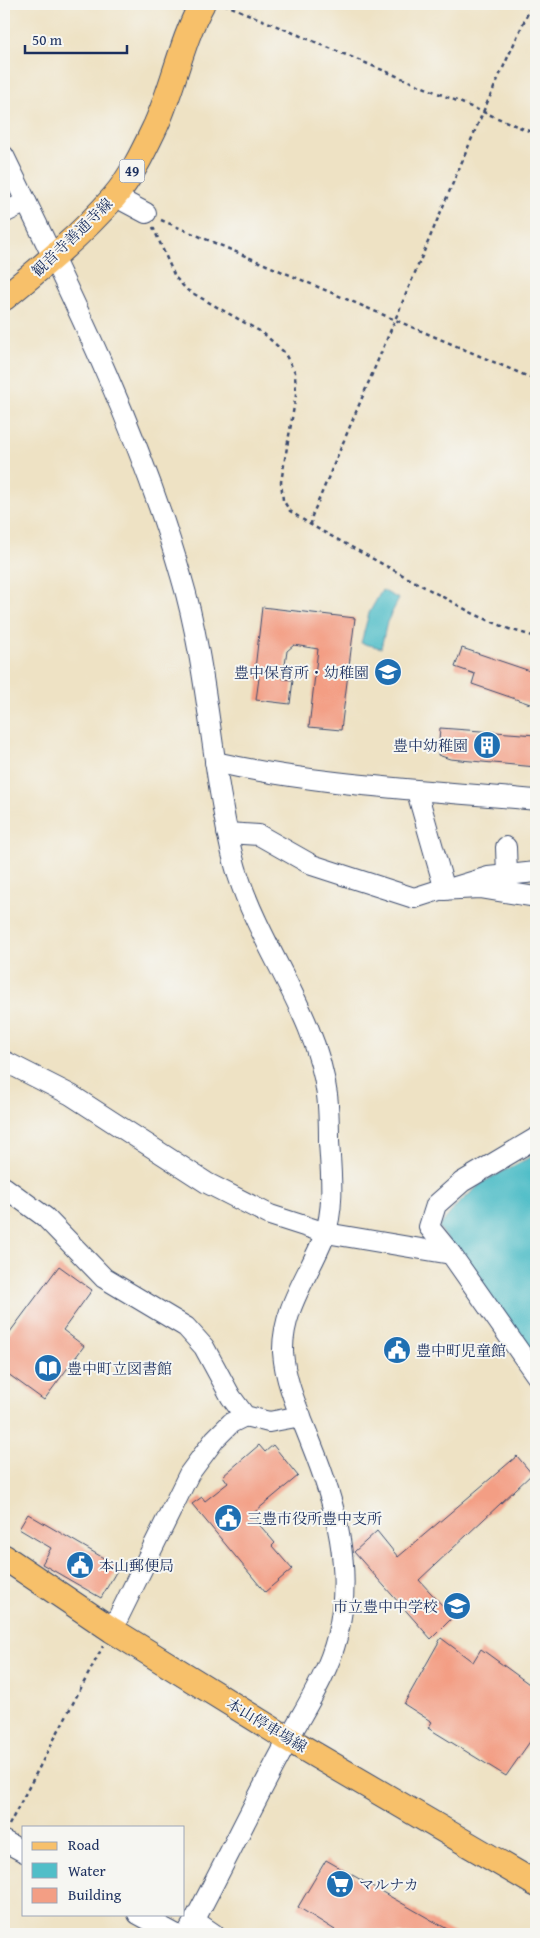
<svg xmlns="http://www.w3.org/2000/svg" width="540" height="1938" font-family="'Gentium Book Plus','Noto Serif JP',serif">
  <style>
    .water { fill: #51bec8; stroke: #367693 }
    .building { fill: #f39e84 }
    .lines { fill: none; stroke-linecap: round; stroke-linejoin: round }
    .minor-casing { stroke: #3b4a6d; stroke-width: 22 }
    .major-casing { stroke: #3b4a6d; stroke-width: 27 }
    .path { stroke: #3b4a6d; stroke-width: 2.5; stroke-dasharray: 4 4; stroke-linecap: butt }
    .minor { stroke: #fff; stroke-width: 20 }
    .major { stroke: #f7c06b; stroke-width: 25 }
    .labels { text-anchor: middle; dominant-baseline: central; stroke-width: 4; stroke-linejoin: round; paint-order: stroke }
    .shield { fill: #f6f6f2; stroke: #5d6b8a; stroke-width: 1 }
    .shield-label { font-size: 14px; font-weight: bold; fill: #1b2f5e }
    .street-label { font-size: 15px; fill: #1b2f5e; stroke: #f6f6f2 }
    .poi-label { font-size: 15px; fill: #1b2f5e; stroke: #f6f6f2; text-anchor: start }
  </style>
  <rect width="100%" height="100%" fill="#f6f6f2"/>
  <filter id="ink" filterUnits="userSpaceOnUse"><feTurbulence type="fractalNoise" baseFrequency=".02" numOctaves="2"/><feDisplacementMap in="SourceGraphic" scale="10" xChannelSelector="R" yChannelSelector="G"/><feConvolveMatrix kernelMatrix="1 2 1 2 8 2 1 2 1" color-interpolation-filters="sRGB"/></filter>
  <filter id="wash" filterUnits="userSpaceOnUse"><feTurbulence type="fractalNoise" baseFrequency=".0096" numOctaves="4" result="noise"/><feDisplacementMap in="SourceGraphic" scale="20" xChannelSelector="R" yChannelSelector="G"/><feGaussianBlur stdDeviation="1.12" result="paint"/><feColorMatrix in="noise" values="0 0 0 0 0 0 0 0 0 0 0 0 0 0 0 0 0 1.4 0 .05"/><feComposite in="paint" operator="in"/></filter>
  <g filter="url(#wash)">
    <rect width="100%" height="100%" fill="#eee2c4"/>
    <g class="water">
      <path d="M382 590 399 599 387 622 381 648 361 643 369 613Z"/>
      <path d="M536 1154V1370L439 1227 457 1205 483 1182Z"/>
    </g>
    <g id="blocks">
      <g class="building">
        <path d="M262 607 355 618 341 730 309 727 318 649 294 645 287 651 283 679 293 680 290 704 256 700 259 678H254Z"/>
        <path d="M462 648 536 673V706L472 684 475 674 455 667Z"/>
        <path d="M440 728 536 735V767L450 759 438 755Z"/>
        <path d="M59 1266 92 1290 63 1330 84 1346 44 1400 4 1371V1340Z"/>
        <path d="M259 1445 265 1452 273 1445 298 1476 251 1515 275 1543 272 1546 292 1569 265 1592 192 1504 202 1497 205 1501 228 1483 223 1476Z"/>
        <path d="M517 1456 532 1474 419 1580 453 1617 431 1639 354 1552 377 1531 398 1557Z"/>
        <path d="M28 1514 119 1567 101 1598 42 1564 51 1548 19 1529Z"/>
        <path d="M441 1638 473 1662 481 1649 536 1689V1733L506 1776 428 1728 432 1722 404 1704Z"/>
        <path d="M326 1860 456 1934H333L335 1930 298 1907Z"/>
      </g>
    </g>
  </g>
  <g filter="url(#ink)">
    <use href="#blocks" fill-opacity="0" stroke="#3b4a6d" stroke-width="1"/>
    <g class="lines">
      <g class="minor-casing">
        <g id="minor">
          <path d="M4 156C70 292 139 430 181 576 202 646 208 720 220 792 225 820 229 848 238 875 262 950 317 1016 327 1095 329 1110 329 1127 329 1142 331 1172 335 1208 324 1237 309 1275 282 1309 283 1352 285 1383 300 1414 311 1443 336 1505 354 1570 337 1637 328 1674 306 1706 288 1740 253 1804 222 1870 187 1934"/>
          <path d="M114 196 146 213"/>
          <path d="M4 213 26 202"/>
          <path d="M215 762C320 786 429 790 536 800"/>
          <path d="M419 799 445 890 488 877 536 872"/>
          <path d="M227 833 259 835 312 865 414 898 439 890 480 888 536 897"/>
          <path d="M506 847 507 875"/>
          <path d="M4 1061 71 1095 207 1183 270 1215 326 1233 451 1254"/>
          <path d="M536 1138 462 1182 436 1205 429 1227 451 1254 536 1375"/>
          <path d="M4 1187 45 1217 104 1278 186 1327 204 1347 231 1397 245 1416 269 1422 301 1416"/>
          <path d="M112 1630 189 1474 215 1439 231 1423 245 1416"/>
          <path d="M4 1841 24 1852"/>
          <path d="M138 1914 175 1934"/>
          <path d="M195 1921 214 1934"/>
        </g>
      </g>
      <g class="major-casing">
        <g id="major">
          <path d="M4 298C42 267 81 235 114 197 132 176 144 150 156 125 174 85 181 42 202 4"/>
          <path d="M4 1557 112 1630 288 1739 536 1884"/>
        </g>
      </g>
      <g class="path">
        <path d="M224 4 536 134"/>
        <path d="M161 220 536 380"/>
        <path d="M153 227 175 277 187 290 263 333 284 352 295 372 296 395 281 482 283 500 290 511 311 525 474 614 509 629 536 637"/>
        <path d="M311 525 312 516 483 112 532 4"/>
        <path d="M9 1825 103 1646"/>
      </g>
      <use href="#minor" class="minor"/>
      <use href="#major" class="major"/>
    </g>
  </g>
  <defs>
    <g id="school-disc" transform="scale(1.4375)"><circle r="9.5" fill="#1f6fb2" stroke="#f6f6f2"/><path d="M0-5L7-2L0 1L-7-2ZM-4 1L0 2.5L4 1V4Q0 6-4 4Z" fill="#fff"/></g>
    <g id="building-disc" transform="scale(1.4375)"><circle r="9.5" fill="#1f6fb2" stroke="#f6f6f2"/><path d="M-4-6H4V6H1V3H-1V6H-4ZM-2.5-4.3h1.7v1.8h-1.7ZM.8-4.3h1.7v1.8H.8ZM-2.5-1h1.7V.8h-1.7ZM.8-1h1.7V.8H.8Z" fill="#fff"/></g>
    <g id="civic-disc" transform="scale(1.4375)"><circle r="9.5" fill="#1f6fb2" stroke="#f6f6f2"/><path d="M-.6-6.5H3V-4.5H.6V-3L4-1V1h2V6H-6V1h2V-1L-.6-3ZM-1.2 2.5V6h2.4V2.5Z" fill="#fff"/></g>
    <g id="library-disc" transform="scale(1.4375)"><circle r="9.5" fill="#1f6fb2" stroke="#f6f6f2"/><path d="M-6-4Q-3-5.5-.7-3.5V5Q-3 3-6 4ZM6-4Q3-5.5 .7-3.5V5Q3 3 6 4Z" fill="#fff"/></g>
    <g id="supermarket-disc" transform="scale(1.4375)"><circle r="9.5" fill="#1f6fb2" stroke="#f6f6f2"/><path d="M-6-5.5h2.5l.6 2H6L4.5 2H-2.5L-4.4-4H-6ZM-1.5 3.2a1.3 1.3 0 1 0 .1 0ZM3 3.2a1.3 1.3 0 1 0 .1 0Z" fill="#fff"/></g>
  </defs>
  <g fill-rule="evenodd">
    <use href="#school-disc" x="388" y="672"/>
    <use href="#building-disc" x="487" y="745"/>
    <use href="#civic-disc" x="397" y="1350"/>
    <use href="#library-disc" x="48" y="1368"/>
    <use href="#civic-disc" x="228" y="1518"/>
    <use href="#civic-disc" x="80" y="1565"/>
    <use href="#school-disc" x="457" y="1606"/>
    <use href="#supermarket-disc" x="340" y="1884"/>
  </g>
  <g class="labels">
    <rect class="shield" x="119.5" y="159.5" width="25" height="23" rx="4"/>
    <g class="shield-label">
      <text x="132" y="171">49</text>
    </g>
    <g class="street-label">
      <text transform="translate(72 237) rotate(-44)">観音寺善通寺線</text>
      <text transform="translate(267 1725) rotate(31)">本山停車場線</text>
    </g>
    <g class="poi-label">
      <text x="369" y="672" text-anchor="end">豊中保育所・幼稚園</text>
      <text x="468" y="745" text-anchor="end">豊中幼稚園</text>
      <text x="416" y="1350">豊中町児童館</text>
      <text x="67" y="1368">豊中町立図書館</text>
      <text x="247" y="1518">三豊市役所豊中支所</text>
      <text x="99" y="1565">本山郵便局</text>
      <text x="438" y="1606" text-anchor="end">市立豊中中学校</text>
      <text x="359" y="1884">マルナカ</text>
    </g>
  </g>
  <rect width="540" height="1938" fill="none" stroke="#f6f6f2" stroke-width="20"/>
  <rect x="22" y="1826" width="162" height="90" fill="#f6f6f2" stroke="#9ea6b7"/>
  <rect x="32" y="1842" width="25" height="8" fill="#f7c06b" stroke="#9ea6b7"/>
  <text x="68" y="1850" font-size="15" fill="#1b2f5e">Road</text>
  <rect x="32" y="1863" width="25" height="15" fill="#51bec8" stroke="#9ea6b7"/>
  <text x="68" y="1876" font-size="15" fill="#1b2f5e">Water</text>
  <rect x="32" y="1888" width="25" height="15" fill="#f39e84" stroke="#9ea6b7"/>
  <text x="68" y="1900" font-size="15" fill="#1b2f5e">Building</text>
  <path d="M25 45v8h102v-8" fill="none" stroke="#1b2f5e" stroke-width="2.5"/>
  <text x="32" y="45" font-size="15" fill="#1b2f5e" stroke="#f6f6f2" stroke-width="4" paint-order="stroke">50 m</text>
</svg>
